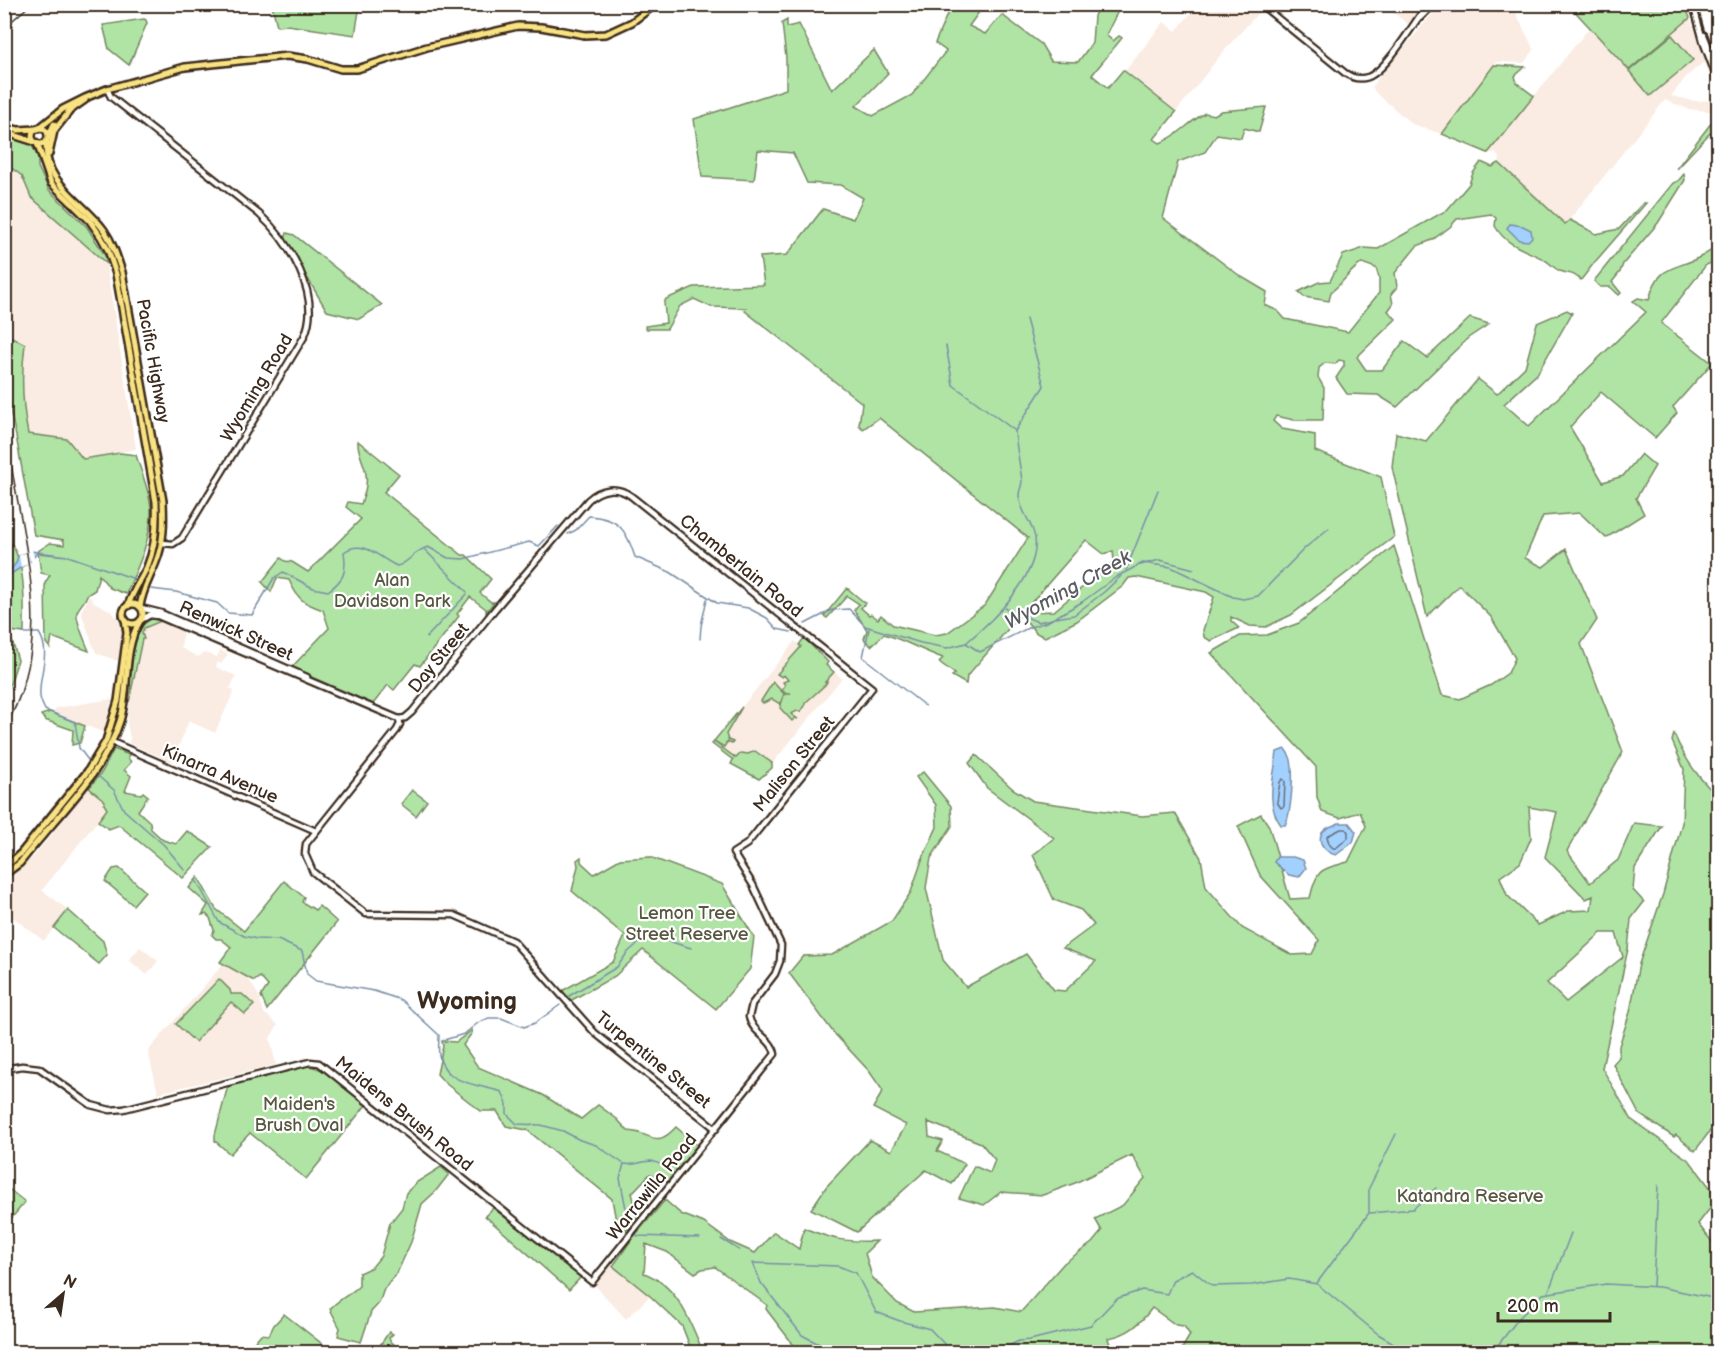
<svg xmlns="http://www.w3.org/2000/svg" width="1723" height="1357" font-family="'Balsamiq Sans',sans-serif">
  <style>
    .built { fill: #faece2 }
    .green { fill: #b0e4a5; stroke: #768762; stroke-width: 1.5; fill-rule: evenodd }
    .water { fill: #a3d1ff; stroke: #798ea5; stroke-width: 1.5 }
    .pier { fill: #fff }
    .lines { fill: none; stroke-linecap: round; stroke-linejoin: round }
    .shore { stroke: #656d78; stroke-width: 1.5 }
    .stream { stroke: #798ea5; stroke-width: 1.5 }
    .minor-casing { stroke: #3b2a1e; stroke-width: 9 }
    .major-casing { stroke: #3b2a1e; stroke-width: 10 }
    .minor { stroke: #fff; stroke-width: 4.5 }
    .major { stroke: #f8e281; stroke-width: 5 }
    .rail { stroke: #3b2a1e; stroke-width: 1.5 }
    .labels { text-anchor: middle; dominant-baseline: central; stroke-width: 4.5; stroke-linejoin: round; paint-order: stroke }
    .street-label { font-size: 18px; fill: #3b2a1e; stroke: #fff }
    .park-label { font-size: 18px; fill: #585840; stroke: #fff }
    .water-label { font-size: 20px; font-style: italic; fill: #5a5c62; stroke: #fff }
    .district-label { font-size: 24px; font-weight: bold; fill: #3b2a1e; stroke: #fff }
  </style>
  <rect width="100%" height="100%" fill="#fff"/>
  <filter id="ink" filterUnits="userSpaceOnUse"><feTurbulence type="fractalNoise" baseFrequency=".0167" numOctaves="2"/><feDisplacementMap in="SourceGraphic" scale="12" xChannelSelector="R" yChannelSelector="G"/><feConvolveMatrix kernelMatrix="1 2 1 2 8 2 1 2 1" color-interpolation-filters="sRGB"/></filter>
  <g filter="url(#ink)">
    <g class="built">
      <path d="M1198 5H1250L1259 12 1223 52 1176 112 1125 71 1164 22 1176 31Z"/>
      <path d="M1383 5H1423L1408 24Z"/>
      <path d="M1440 5H1512L1534 50 1524 63 1497 62 1442 134 1412 124 1375 92 1372 86Z"/>
      <path d="M1690 18 1718 91V96L1704 62 1687 76 1671 96 1695 101 1718 100V112L1688 109 1665 100 1566 224 1499 163 1500 158 1495 153H1488L1590 27 1629 69Z"/>
      <path d="M4 163 22 176 32 197 106 263 136 449 83 459 67 439 28 434 24 413 22 370 25 344 5 333Z"/>
      <path d="M89 596 94 602 111 611 121 623 122 632 118 661 96 653 81 612Z"/>
      <path d="M162 621 183 631 181 648 198 657 205 653 217 657 220 650 228 654 221 664 218 662 216 667 236 676 230 689 234 691 215 733 189 721 172 762 129 743 130 738 127 723 133 676 137 667 142 633 144 628Z"/>
      <path d="M795 641 842 678 759 780 712 744Z"/>
      <path d="M112 699 104 733 54 712 56 708Z"/>
      <path d="M89 788 106 801 107 809 42 890 68 910 44 941 5 911 4 882 33 857Z"/>
      <path d="M140 947 158 961 147 975 129 960Z"/>
      <path d="M223 964 248 978 259 996 264 1013 278 1025 270 1038 276 1065 158 1093 148 1051Z"/>
      <path d="M608 1262 650 1296 626 1319 592 1282Z"/>
    </g>
    <g class="green">
      <path d="M272 5H360L355 35 287 25 277 26Z"/>
      <path d="M951 5H984L969 26 985 34 1002 15 1041 44 1051 61 1078 62 1092 43 1094 16 1099 5 1118 11 1106 35 1113 41 1119 36 1122 38 1092 75 1108 88 1123 70 1176 112 1154 139 1160 143C1180 135 1186 124 1205 113L1214 115 1221 111 1266 107 1259 132 1244 128 1241 138 1217 134 1205 152 1178 162 1163 218 1240 276 1267 292 1265 305 1278 311 1285 319 1348 332 1379 293V278L1376 268 1362 263C1349 271 1343 283 1331 292L1329 301 1304 297 1298 292 1319 282 1330 281 1343 255 1364 248 1378 249 1447 210 1469 184 1473 173 1481 162 1492 167 1499 163 1565 224 1570 220 1596 234 1619 229 1643 203H1646L1594 263 1581 280C1570 271 1571 275 1560 271 1555 269 1550 263 1545 260 1525 249 1507 247 1495 226L1496 218 1491 214 1457 219 1450 227 1432 240 1417 246 1395 273 1397 287 1391 294 1393 304 1388 311 1396 319 1357 357 1366 370H1382L1404 341 1427 358 1470 318 1489 324 1468 338 1397 407 1378 395 1347 394 1336 378 1344 366V361L1339 360 1335 364 1325 363 1319 368 1318 377 1324 388 1323 420H1294L1276 416 1273 421 1282 429 1315 435V451L1381 477 1394 537 1291 615 1266 627 1250 626 1231 617V621L1239 628 1211 641 1204 637 1203 630 1214 597 1206 592 1136 577 1129 578 1123 586 1077 621 1045 637 1036 633 1024 618 1031 612 1054 611 1114 561 1113 551 1104 554 1086 540 967 676 966 684 952 676 955 674 939 662 943 658C923 651 904 640 884 634L871 646 864 639 867 630 854 610 859 604 847 596 827 618 824 616 847 588 865 603 861 608 869 615 871 614 878 619 881 615 893 625 935 635 947 633 985 605 1028 538 879 418 863 429 859 425 862 403 745 311 746 308 711 307 694 299 680 306 667 329H646L645 326 666 323 664 303 666 299 694 287 764 285 760 257 787 255 823 209 853 219 863 198 841 185 807 183 793 153 758 150 754 180 702 177 694 119 786 89V58L782 23 787 20V27L799 24 832 90 874 50 888 73 856 106 873 116 912 95 946 51 935 43Z"/>
      <path d="M1569 5H1635L1636 10 1639 5H1685L1690 18 1629 70Z"/>
      <path d="M144 19 146 20 147 23 129 65 109 49 103 25Z"/>
      <path d="M1672 35 1693 60 1650 96 1629 71Z"/>
      <path d="M1494 65 1525 67 1515 76 1517 83 1534 96 1488 153 1442 134Z"/>
      <path d="M1718 114V129L1709 134 1676 169Z"/>
      <path d="M5 135 31 144 38 156V167L49 190 87 227 106 257V263L31 197 22 176 5 163Z"/>
      <path d="M1684 174 1685 180 1658 223 1623 264 1620 272 1612 282 1621 293 1619 295 1610 287H1600L1594 281 1673 183 1678 181Z"/>
      <path d="M287 233 294 235 382 305 359 319 327 311 285 240Z"/>
      <path d="M1718 246V260L1706 265 1661 323 1712 363 1673 407 1677 413 1655 438 1601 392 1570 427 1603 482 1623 476 1641 454 1655 466 1636 498 1644 514 1606 538 1580 513 1543 516 1525 558 1543 567 1566 549 1597 620 1581 644 1623 752 1567 851 1590 883 1618 860 1634 823 1662 826 1635 868 1633 890 1644 902 1631 919 1628 949 1602 1068 1632 1120 1690 1161 1718 1198 1698 1224 1717 1248 1718 1247V1352H1180L1190 1335 1184 1326 1176 1325 1152 1308C1140 1324 1128 1335 1108 1338L1112 1352H799L766 1309 767 1305 715 1267 702 1269 695 1273 667 1252 646 1244 644 1273C677 1285 690 1320 702 1350L691 1349 682 1326 650 1296 613 1266 632 1239 665 1200 681 1214 704 1223 730 1242 755 1253 774 1232 799 1249 804 1228C834 1240 844 1242 877 1241L865 1253 872 1277 897 1303 914 1312 995 1307 1021 1312 1064 1263 1092 1243 1102 1231 1095 1219 1123 1205 1145 1178 1132 1155 1075 1183 1043 1195 1001 1192 984 1205 959 1198 974 1166 990 1173 995 1160 981 1143 928 1122 929 1137 943 1141 937 1151 965 1164 952 1184 926 1170 857 1232 811 1209 826 1187 870 1140 891 1151 906 1125 873 1108 883 1091 869 1071 833 1032 789 973 803 956 832 955 892 921 911 892 922 860 937 827 936 805 916 777 923 772 951 806 952 826 931 858 926 888 943 960 966 987 1026 954 1054 990 1065 991 1096 961 1063 948 1094 925 1081 910 1054 900 1033 855 1054 838 987 788 969 763 976 755 1013 789 1033 801 1142 816 1175 813 1201 858 1206 887 1242 928 1292 955 1312 954 1319 940 1260 875 1238 826 1261 814 1269 826 1290 899 1310 898C1317 868 1320 870 1348 862L1366 826 1360 812 1340 818 1322 812 1317 797 1316 767 1211 653 1240 636 1267 635 1299 623 1394 546 1442 695 1460 699 1491 685 1508 673 1515 658 1491 617 1459 585 1427 617 1392 467 1396 433 1426 441 1478 379 1497 394 1525 367 1537 323 1567 310 1572 313 1537 374 1504 404 1529 426 1646 312 1633 301 1638 298 1649 300C1658 263 1675 271 1702 256 1708 253 1713 249 1718 246ZM1529 807 1557 812 1545 857 1586 899 1593 896 1591 910 1568 911 1538 925 1507 895 1500 877 1520 863 1531 838ZM1601 933H1616L1623 957 1566 1002 1547 983Z"/>
      <path d="M4 333 25 344C21 374 22 404 28 434L67 439 83 459 120 453 136 455C141 472 150 492 151 509 152 538 137 569 126 594L110 588 99 575 95 590 87 595C85 602 79 606 77 612 75 620 86 643 89 651L52 637 50 648 46 643 45 583 50 575 41 573 38 551 50 543 64 545V540L34 535 16 436 5 389Z"/>
      <path d="M358 441 399 474 384 492 462 555H466L491 579 480 593 491 602H494L486 612V609L470 597 457 614 459 616 420 666 415 664 394 690 388 685 373 704 291 668 329 628 323 610C303 603 298 600 289 580L277 578 271 592 262 582 281 558 285 561 292 562 308 572 361 519 346 507 348 502 361 504C364 496 368 485 366 475 365 463 357 453 358 441Z"/>
      <path d="M6 537C27 558 24 604 24 633L5 630V578L9 576 4 552H7Z"/>
      <path d="M152 619 161 621 144 628 142 633 144 639H142L129 702V694C131 675 130 626 152 619Z"/>
      <path d="M5 634H10L18 660 5 699Z"/>
      <path d="M804 638 828 662 826 665 834 672 825 682H827L825 685 805 703V706L800 712 797 711 791 714 798 719 795 718 792 721 780 708 784 695 791 693H785L782 690 785 685 783 682 788 680 784 675 782 677 777 674 800 648 801 646 799 645Z"/>
      <path d="M773 682 784 694 780 704 772 699 763 703 761 701Z"/>
      <path d="M742 707 726 734 728 740 733 742 732 744 727 742 724 747 714 741Z"/>
      <path d="M50 712 85 726 80 743 72 745 73 730 45 720 41 715Z"/>
      <path d="M1674 734C1684 757 1699 780 1718 796V1139L1710 1131 1695 1151 1676 1135 1674 1137 1639 1114 1613 1064 1619 1057V1046L1630 1012 1639 964 1663 894 1682 823 1684 769 1672 741Z"/>
      <path d="M714 742 736 758 741 753 748 754 755 751 772 763V768L759 779 731 764 733 760 712 744Z"/>
      <path d="M114 749 129 755 128 758 131 762 124 770 131 776 125 791 141 794 143 792 148 796 138 811 150 822 151 829 163 840 176 844 187 831 212 847 183 878 119 825 109 829 98 821 107 809 104 804 105 801 89 788 102 772Z"/>
      <path d="M412 790 427 801 416 816 401 804Z"/>
      <path d="M581 857V862L594 874 620 859 650 857 722 884 754 937 750 969 716 1009 643 950 615 976 570 1001 562 991 613 962 625 936 572 891 578 866 577 860Z"/>
      <path d="M119 868 145 891 133 905 105 881 113 869Z"/>
      <path d="M198 877 216 909 244 931 284 881 304 897 302 902 315 910 319 906 337 922 267 1010 261 996 268 986 260 977 254 981 220 962 231 947 221 939H216L212 935 214 930 210 918 206 914 202 915 208 905 189 888Z"/>
      <path d="M68 910 103 941 107 955 99 964 54 928Z"/>
      <path d="M219 979 230 990 231 994H242L254 1005 245 1014 231 1002 195 1042 176 1024Z"/>
      <path d="M472 1030V1033L463 1045 478 1067 543 1095 581 1119 598 1105 617 1119 628 1131C651 1132 655 1150 676 1127L698 1146 668 1182 650 1174 632 1193 638 1216 626 1231 622 1215 616 1221 612 1199 527 1130 506 1126 497 1111H481L445 1083 437 1074 443 1046 442 1041 456 1042Z"/>
      <path d="M305 1066C328 1066 349 1091 366 1105L306 1179 250 1133 230 1154 215 1141V1135L227 1089 232 1083Z"/>
      <path d="M441 1167 449 1174 435 1192 422 1204 411 1242 397 1273 384 1289 379 1303 371 1312 361 1342 338 1336 340 1328 330 1309C338 1299 350 1295 359 1286V1273L372 1267 381 1256 390 1223 402 1208 406 1193 417 1182Z"/>
      <path d="M5 1186 25 1202 10 1220 5 1216Z"/>
      <path d="M493 1208 581 1277 569 1290 485 1216Z"/>
      <path d="M284 1314 325 1346 356 1352H246L261 1334 269 1335 274 1325Z"/>
      <path d="M389 1332 393 1334 389 1338 391 1343H393L399 1352H371L376 1351Z"/>
    </g>
    <g class="water">
      <path d="M1510 224 1523 226 1531 230 1532 237 1528 241 1519 240 1507 228Z"/>
      <path d="M31 551 67 556 37 553 31 561 5 578 4 569 9 572 16 563 18 556Z"/>
      <path d="M1285 749C1287 752 1289 754 1290 757 1295 769 1291 815 1285 825H1281C1265 805 1274 776 1277 752Z"/>
      <path d="M1339 823H1349L1356 832 1353 842 1336 855C1327 853 1316 843 1322 833 1325 827 1334 826 1339 823Z"/>
      <path d="M1277 857H1293L1303 860 1306 868 1299 877 1289 875 1274 862Z"/>
    </g>
    <path class="pier" d="M32 549 35 561 31 562 29 554 30 563 21 567 19 555 29 552V550Z"/>
    <g class="lines">
      <g class="shore">
        <path d="M1283 779 1285 781 1284 806 1281 808 1277 802 1280 782Z"/>
        <path d="M1341 829H1346L1348 832V838L1336 848H1333L1329 844 1327 836Z"/>
      </g>
      <g class="stream">
        <path d="M946 346 953 385 1014 430"/>
        <path d="M1015 431 1044 386 1026 319"/>
        <path d="M568 534 576 530 589 516C619 518 626 529 635 557L670 572 717 603 748 608 767 618 777 629 791 632"/>
        <path d="M425 550 467 592"/>
        <path d="M68 556 135 579"/>
        <path d="M1140 565 1160 560 1194 569"/>
        <path d="M1126 570 1158 490"/>
        <path d="M151 589 176 592 217 603 228 613 252 615 274 578 283 572 313 588 328 591C344 580 347 572 344 552 363 538 379 558 397 566 411 562 410 553 428 547L448 558 463 559 529 542 539 546 558 526"/>
        <path d="M1005 608 1038 622 1052 619"/>
        <path d="M1056 618 1074 615 1104 592 1121 576"/>
        <path d="M805 624 832 610 849 609 865 626 921 643 947 648 966 643 980 652 1030 627 1047 622 1082 602 1116 577 1143 563 1171 567 1233 597 1243 599 1258 596 1305 548 1329 528"/>
        <path d="M869 629 863 657 925 706"/>
        <path d="M23 633H39C52 653 38 675 40 696 40 700 43 706 45 710L75 722 79 748 88 760"/>
        <path d="M426 638 467 594"/>
        <path d="M700 639 701 626 707 599"/>
        <path d="M966 643C992 621 1040 576 1035 538 1033 523 1019 510 1019 495 1019 490 1022 486 1022 481 1020 464 1016 448 1015 431"/>
        <path d="M98 776 114 790 124 810 164 845 185 870"/>
        <path d="M196 880 219 922 244 936 257 939 278 940 302 951 307 974 316 981 374 991 401 1000 439 1035C439 1042 438 1049 439 1055 445 1085 478 1084 502 1092L507 1104V1114L517 1124 541 1125 563 1131 580 1140 596 1145 624 1164 620 1178 630 1229 638 1236 700 1238"/>
        <path d="M569 996 617 967 628 952 648 935 691 948"/>
        <path d="M444 1040 464 1034 478 1023 489 1018H501L524 1027 535 1023 560 1005"/>
        <path d="M625 1164C634 1166 642 1161 651 1161 659 1162 667 1169 674 1173"/>
        <path d="M1370 1213 1413 1209 1436 1188"/>
        <path d="M721 1239 739 1250"/>
        <path d="M1317 1283 1369 1213V1188L1396 1134"/>
        <path d="M1653 1286 1658 1185"/>
        <path d="M1548 1293 1571 1233"/>
        <path d="M1711 1298 1718 1330"/>
        <path d="M834 1352 802 1335 761 1283 753 1263 838 1266 856 1273 876 1312 900 1321 930 1329 946 1346 986 1351 1004 1348 1019 1341 1030 1340 1091 1325 1116 1299 1142 1290 1167 1294 1173 1280 1192 1270 1212 1286 1252 1285 1289 1279 1317 1284 1378 1334 1409 1352"/>
        <path d="M1481 1352 1498 1345 1519 1318 1543 1294 1606 1284 1659 1287 1718 1299"/>
      </g>
      <g class="minor-casing">
        <g id="minor">
          <path d="M1260 4 1345 73C1352 78 1359 80 1368 77 1387 70 1415 21 1428 4"/>
          <path d="M1693 4 1704 44 1718 81"/>
          <path d="M1420 18 1434 4"/>
          <path d="M1704 35 1718 70"/>
          <path d="M107 89 111 97 259 214C289 241 323 296 304 337L182 538 173 544 162 543"/>
          <path d="M141 608 161 613 307 677"/>
          <path d="M141 620 150 615 158 616 399 719"/>
          <path d="M112 742 316 831"/>
          <path d="M4 1069 22 1066 39 1068 91 1105 110 1110 124 1109 310 1062 319 1063 592 1282 775 1054C773 1039 752 1033 749 1017L752 1004 775 974 780 961 781 945 753 885 733 853 747 844 872 688 631 496C617 486 601 488 588 500L495 609 412 712 405 718 399 719 400 724 397 730 306 844 305 854 313 872 366 914 454 915 513 941 595 1033 716 1129"/>
        </g>
      </g>
      <g class="major-casing">
        <g id="major">
          <path d="M4 8 8 4"/>
          <path d="M68 112 85 100"/>
          <path d="M4 126 18 130 36 129"/>
          <circle cx="40" cy="136" r="8"/>
          <path d="M38 129 63 109 85 98 107 89 185 67 287 56 308 59 341 69H357L427 47 518 26 541 27 585 35 606 34 632 22 656 4"/>
          <path d="M4 132 35 142"/>
          <path d="M48 137 54 124"/>
          <path d="M47 140C40 182 83 200 104 230 113 243 117 257 122 272L163 501C164 523 164 542 156 562 150 578 142 590 140 607"/>
          <path d="M37 143 51 183 90 221 101 237 108 250 116 274 156 502C157 524 156 546 147 567 141 580 132 592 128 606"/>
          <path d="M49 154 54 131 69 112"/>
          <circle cx="133" cy="614" r="10"/>
          <path d="M4 868 21 853 87 772 106 741 118 701 127 633 125 619"/>
          <path d="M4 875 20 863 28 853C61 812 104 772 120 721 130 689 122 651 140 621"/>
        </g>
      </g>
      <use href="#minor" class="minor"/>
      <use href="#major" class="major"/>
      <g class="rail">
        <path d="M4 28 31 4"/>
        <path d="M4 427C10 457 15 488 21 518 34 592 45 660 4 729"/>
      </g>
    </g>
  </g>
  <g class="labels">
    <g class="street-label">
      <text transform="translate(153 361) rotate(80)">Pacific Highway</text>
      <text transform="translate(257 388) rotate(-59)">Wyoming Road</text>
      <text transform="translate(741 566) rotate(39)">Chamberlain Road</text>
      <text transform="translate(236 631) rotate(24)">Renwick Street</text>
      <text transform="translate(439 658) rotate(-51)">Day Street</text>
      <text transform="translate(794 764) rotate(-51)">Malison Street</text>
      <text transform="translate(220 774) rotate(23)">Kinarra Avenue</text>
      <text transform="translate(653 1060) rotate(39)">Turpentine Street</text>
      <text transform="translate(404 1114) rotate(39)">Maidens Brush Road</text>
      <text transform="translate(652 1187) rotate(-51)">Warrawilla Road</text>
    </g>
    <g class="park-label">
      <text x="392" y="580">Alan<tspan x="392" dy="21">Davidson Park</tspan></text>
      <text x="687" y="913">Lemon Tree<tspan x="687" dy="21">Street Reserve</tspan></text>
      <text x="299" y="1104">Maiden's<tspan x="299" dy="21">Brush Oval</tspan></text>
      <text x="1470" y="1196">Katandra Reserve</text>
    </g>
    <g class="water-label">
      <text transform="translate(1068 590) rotate(-29)">Wyoming Creek</text>
    </g>
    <g class="district-label">
      <text x="467" y="1001">Wyoming</text>
    </g>
  </g>
  <rect width="1723" height="1357" fill="none" stroke="#fff" stroke-width="24"/>
  <rect x="12" y="12" width="1699" height="1333" fill="none" stroke="#3b2a1e" stroke-width="2" filter="url(#ink)"/>
  <g transform="translate(63 1294) rotate(29)" stroke="#ffffff" stroke-width="4.5" paint-order="stroke">
  <path d="M0-4.5L10 22L0 15L-10 22Z" fill="#3b2a1e"/>
  <text y="-9" font-size="16" font-weight="bold" text-anchor="middle" fill="#3b2a1e">N</text>
  </g>
  <path d="M1498 1312v9h112v-9" fill="none" stroke="#3b2a1e" stroke-width="3"/>
  <text x="1507" y="1312" font-size="18" fill="#3b2a1e" stroke="#ffffff" stroke-width="4.5" paint-order="stroke">200 m</text>
</svg>
